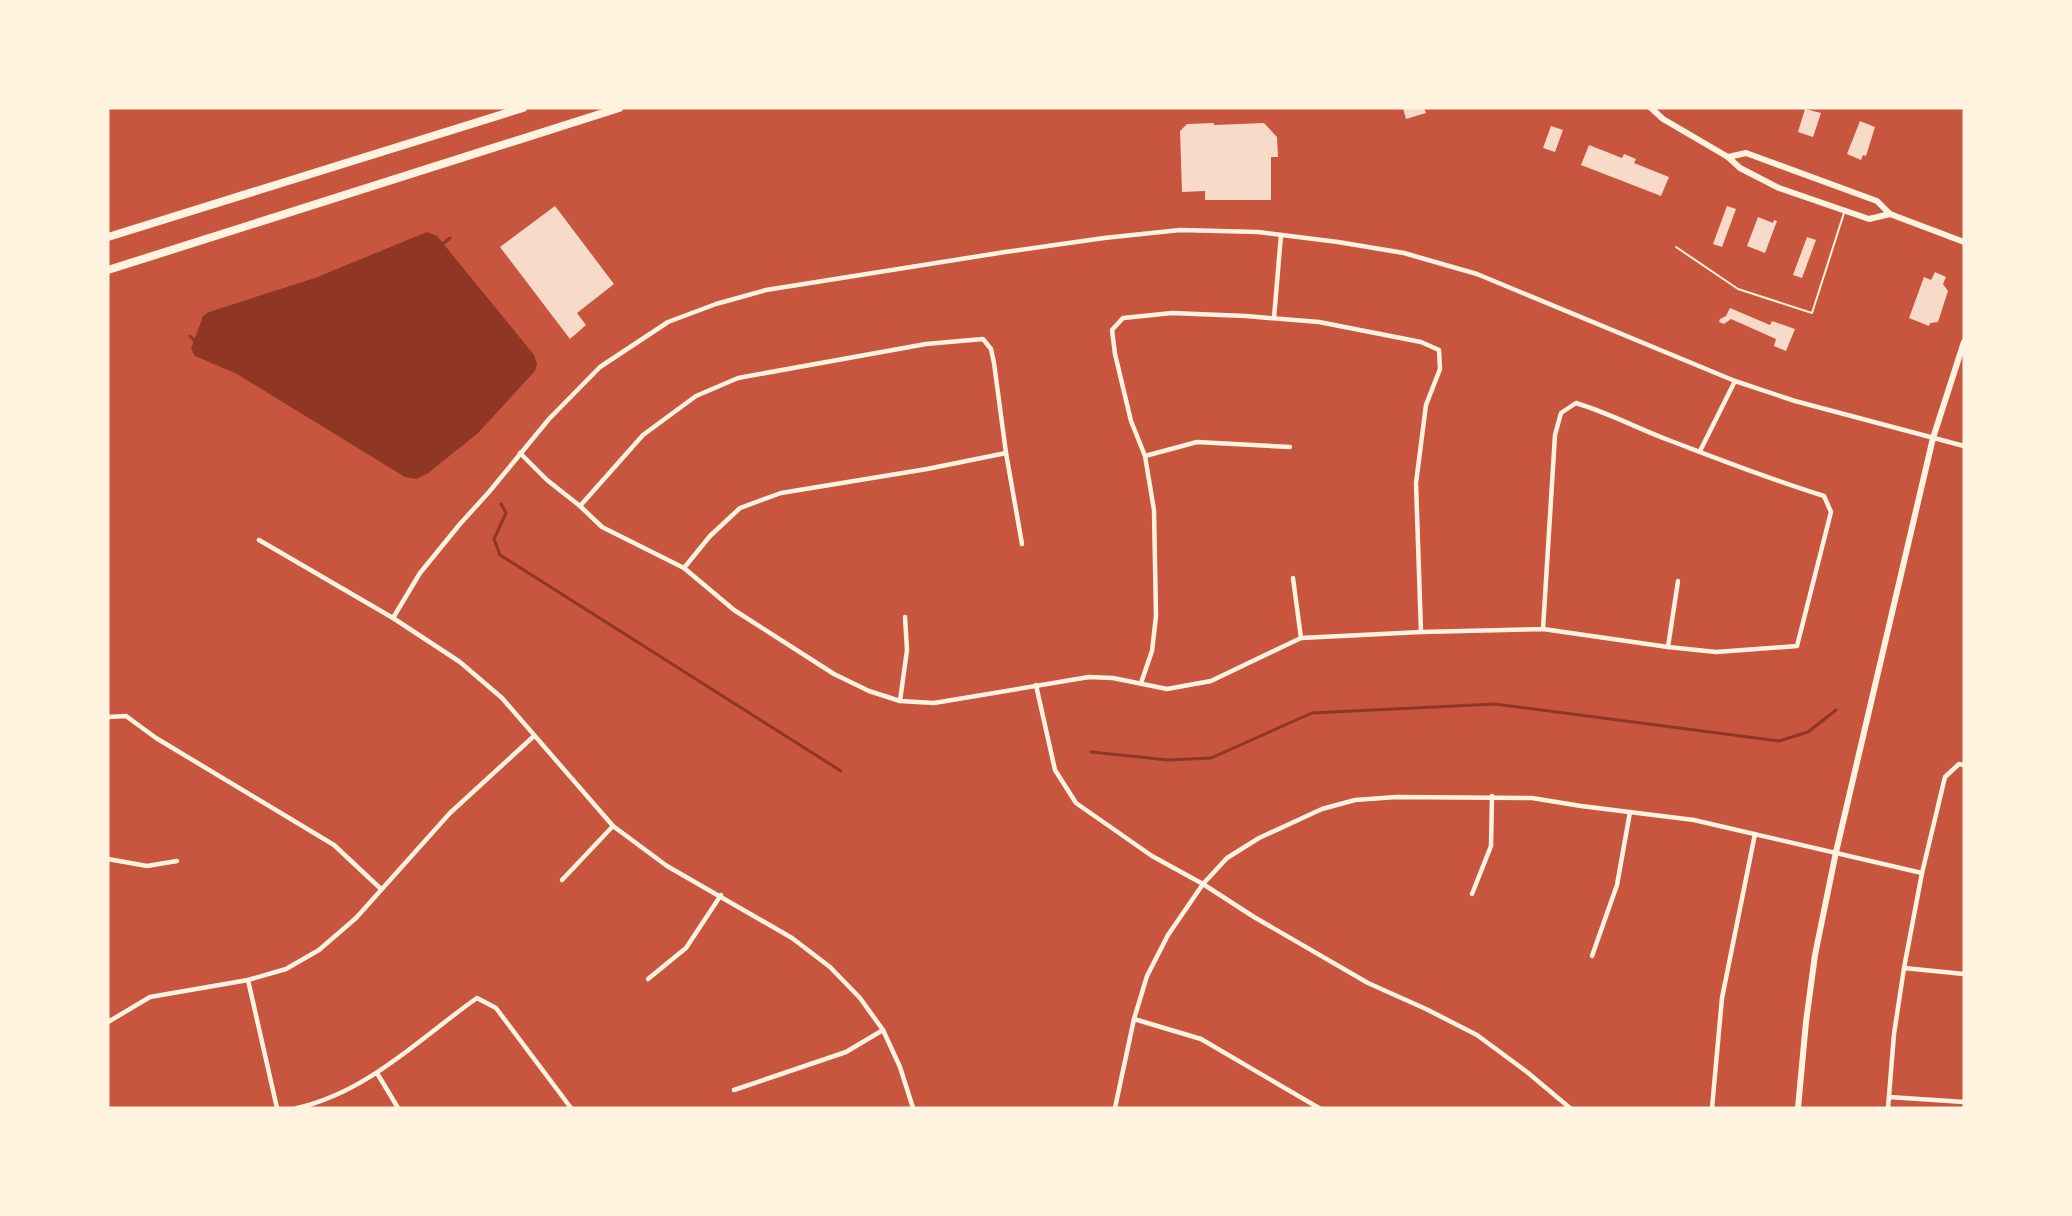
<svg xmlns="http://www.w3.org/2000/svg" width="2072" height="1216" font-family="Overpass,sans-serif">
  <style>
    .water { fill: #8f3625 }
    .lines { fill: none; stroke-linecap: round; stroke-linejoin: round }
    .stream { stroke: #8f3625; stroke-width: 3 }
    .building { fill: #f7dbc8 }
    .service { stroke: #fff3e0; stroke-width: 2 }
    .minor { stroke: #fff3e0; stroke-width: 4.5 }
    .secondary { stroke: #fff3e0; stroke-width: 6 }
    .motorway { stroke: #fff3e0; stroke-width: 8 }
  </style>
  <rect width="100%" height="100%" fill="#c8553d"/>
  <path class="water" d="M427 232 437 236 534 355 537 364 535 371 478 433 427 474 416 479 405 477 237 374 195 356 191 349 203 316 209 312 315 278Z"/>
  <g class="lines">
    <g class="stream">
      <path d="M440 246 450 238"/>
      <path d="M190 336 197 343"/>
      <path d="M501 504 506 513 494 539 500 555 841 771"/>
      <path d="M1091 752 1168 760 1211 758 1312 713 1495 704 1779 741 1808 732 1836 710"/>
    </g>
  </g>
  <g class="building">
    <path d="M1403 108H1424L1426 113 1406 119Z"/>
    <path d="M1805 109 1821 113 1813 137 1798 132Z"/>
    <path d="M1860 121 1875 127 1866 156 1863 155 1861 160 1847 154Z"/>
    <path d="M1214 123V125L1264 123 1277 137 1278 157H1271V200H1205V191L1182 192 1180 131 1187 124Z"/>
    <path d="M1551 126 1563 130 1555 152 1543 148Z"/>
    <path d="M1589 145 1622 158 1624 154 1636 159 1634 163 1669 177 1661 196 1581 165Z"/>
    <path d="M555 206 614 284 577 313 586 325 570 339 500 247Z"/>
    <path d="M1727 206 1736 209 1722 247 1713 244Z"/>
    <path d="M1758 217 1773 223 1774 220 1777 221 1765 253 1747 246Z"/>
    <path d="M1807 237 1816 240 1802 278 1793 275Z"/>
    <path d="M1935 272 1946 277 1943 284 1948 291 1938 322 1930 323 1929 326 1909 318 1924 277 1931 280Z"/>
    <path d="M1730 308 1770 325 1772 321 1795 329 1786 351 1774 346 1776 339 1731 319 1724 324 1719 322 1720 319 1726 316Z"/>
  </g>
  <g class="lines">
    <path class="service" d="M1676 247 1738 289 1812 313 1844 213"/>
    <g class="minor">
      <path d="M1274 318 1281 235"/>
      <path d="M1700 451 1735 381"/>
      <path d="M520 453 547 480 580 506 602 527 684 568 734 610 834 674 869 691 900 701 934 703 1089 677 1113 678 1167 689 1211 681 1301 638 1421 632 1543 629 1668 647 1716 652 1797 646 1831 512 1824 496C1772 480 1721 460 1671 441 1639 429 1609 413 1576 403L1561 413 1555 435 1543 629"/>
      <path d="M1145 456 1197 442 1290 447"/>
      <path d="M580 506 643 435 696 396 738 378 926 344 983 339 991 349 994 363 1006 453 1022 544"/>
      <path d="M259 540 393 618 460 662 502 698 613 826 667 866 792 938 830 967 860 998 883 1030 900 1067 913 1108"/>
      <path d="M684 568 710 536 740 508 781 493 927 469 1006 453"/>
      <path d="M1293 578 1301 638"/>
      <path d="M393 618 420 573 460 524 489 492 549 419 600 367 668 322 716 304 766 290 1005 252 1104 238 1180 230 1258 232 1338 242 1404 253 1477 274 1735 381 1795 401 1964 446"/>
      <path d="M1668 647 1678 581"/>
      <path d="M1141 683 1152 651 1156 616 1154 510 1145 456 1131 421 1115 354 1112 330 1123 318 1172 313 1246 316 1319 322 1421 342 1439 350 1440 369 1426 405 1416 483 1421 632"/>
      <path d="M1036 685 1055 770 1076 803 1152 856 1203 884 1254 917 1368 983 1426 1009 1477 1035 1527 1072 1570 1108"/>
      <path d="M900 701 907 650 905 617"/>
      <path d="M108 717 126 716 156 738 334 845 381 889"/>
      <path d="M108 859 147 866 177 861"/>
      <path d="M562 880 613 826"/>
      <path d="M1472 894 1491 846 1492 796"/>
      <path d="M1592 956 1617 885 1630 812"/>
      <path d="M1904 968 1964 974"/>
      <path d="M648 979 686 948 721 895"/>
      <path d="M248 980 277 1108"/>
      <path d="M1134 1019 1201 1039 1319 1108"/>
      <path d="M108 1022 150 997 248 980 286 969 319 950 356 918 450 813 534 736"/>
      <path d="M377 1073 398 1108"/>
      <path d="M734 1090 846 1052 883 1030"/>
      <path d="M1889 1097 1964 1102"/>
      <path d="M297 1108C368 1092 420 1038 477 998L496 1008 571 1108"/>
      <path d="M1115 1108 1134 1019 1147 976 1168 935 1203 884 1227 858 1259 838 1322 809 1355 800 1396 797 1532 798 1581 806 1694 820 1922 873"/>
      <path d="M1712 1108 1722 998 1755 834"/>
      <path d="M1888 1108 1894 1034 1904 968 1922 873 1945 777 1959 764 1964 765"/>
    </g>
    <g class="secondary">
      <path d="M1651 108 1663 119 1728 157 1740 168 1779 188 1869 219 1890 214"/>
      <path d="M1728 157 1746 153 1877 201 1890 214 1964 242"/>
      <path d="M1798 1108 1806 1022 1815 955 1836 852 1933 438 1964 342"/>
    </g>
    <g class="motorway">
      <path d="M108 237 523 108"/>
      <path d="M108 270 619 108"/>
    </g>
  </g>
  <rect width="2072" height="1216" fill="none" stroke="#fff3e0" stroke-width="219"/>
</svg>
